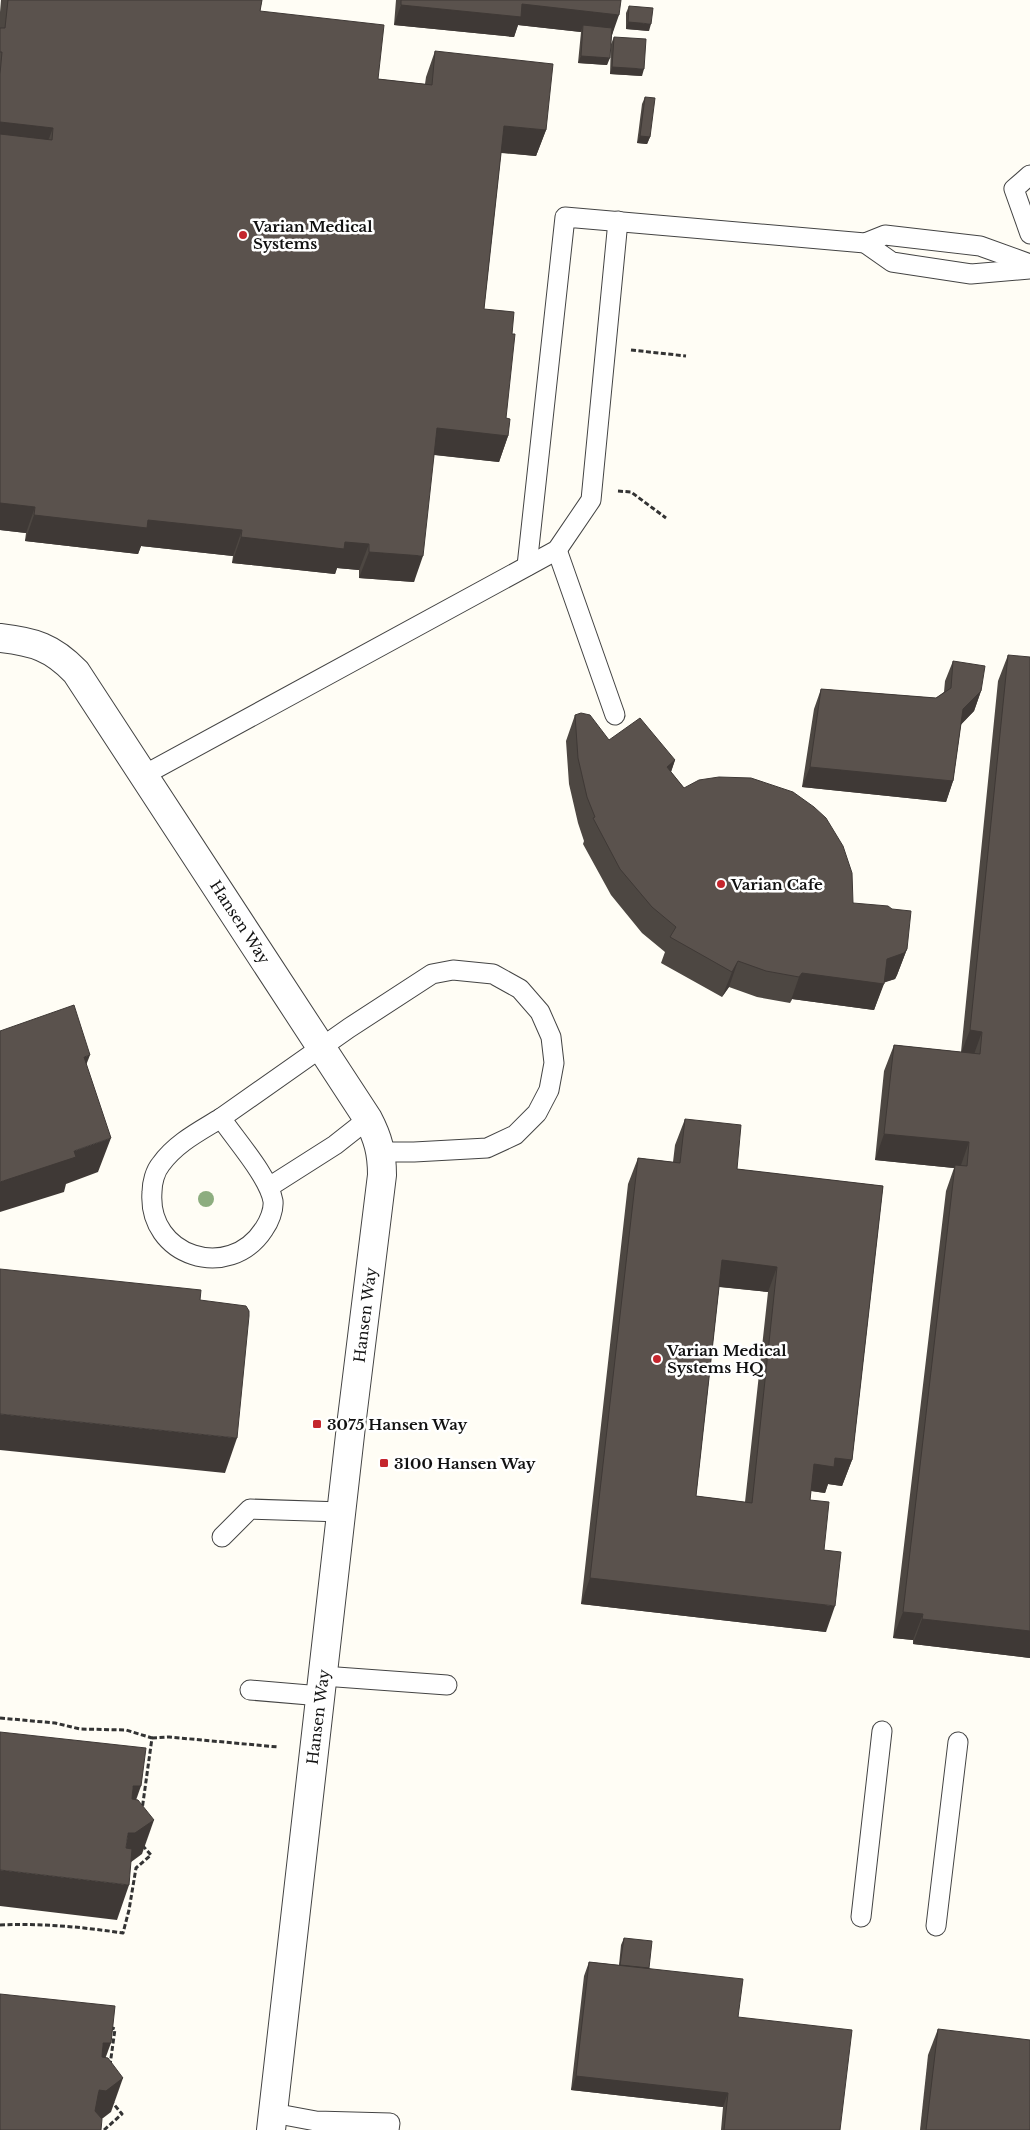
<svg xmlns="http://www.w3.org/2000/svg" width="1030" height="2130" font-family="'Libre Baskerville',serif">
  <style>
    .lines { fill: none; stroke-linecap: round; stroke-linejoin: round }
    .service-casing { stroke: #444; stroke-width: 21 }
    .tertiary-casing { stroke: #444; stroke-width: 30 }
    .path { stroke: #333; stroke-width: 3; stroke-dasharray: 5 2.5; stroke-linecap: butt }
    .service { stroke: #fff; stroke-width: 19 }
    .tertiary { stroke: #fff; stroke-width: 28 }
    .tree { fill: #8dad7f }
    .wall { fill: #4d4742; fill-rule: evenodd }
    .shaded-wall { fill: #3f3936 }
    .building { fill: #5a524d; stroke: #3f3936; fill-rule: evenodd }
    .poi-dot { fill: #c4262e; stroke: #fff; stroke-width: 2 }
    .labels { text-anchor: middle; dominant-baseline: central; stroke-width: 5; stroke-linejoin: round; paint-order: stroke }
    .poi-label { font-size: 15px; font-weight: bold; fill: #111; stroke: #fff; text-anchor: start }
    .street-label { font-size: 15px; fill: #111; stroke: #fff }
  </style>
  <rect width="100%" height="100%" fill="#fffdf5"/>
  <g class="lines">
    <g class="service-casing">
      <g id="service">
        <path d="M1030 175 1014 189 1030 234"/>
        <path d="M865 243 892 262 971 274 1030 269"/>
        <path d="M557 550 615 715"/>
        <path d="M527 566 565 217 865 243 885 235 980 246 1030 264"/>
        <path d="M144 775 557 550 591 500 618 221"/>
        <path d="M221 1118 349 1028 432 974 453 970 493 974 520 989 540 1012 551 1037 554 1063 549 1090 537 1113 515 1135 487 1148 414 1152H382"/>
        <path d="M221 1118C235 1139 269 1177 273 1201 274 1210 269 1222 264 1229 229 1283 147 1256 152 1192 152 1183 155 1171 161 1164 176 1143 200 1131 221 1118Z"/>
        <path d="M269 1187 335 1145 368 1119"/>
        <path d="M222 1537 250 1509 342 1512"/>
        <path d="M323 1676 447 1685"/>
        <path d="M250 1690 321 1696"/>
        <path d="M861 1917 882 1731"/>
        <path d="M936 1926 958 1742"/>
        <path d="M273 2113 316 2121 390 2123 389 2130"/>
      </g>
    </g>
    <g class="tertiary-casing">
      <path id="tertiary" d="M0 638C34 642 52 647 76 672L368 1119C378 1138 382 1153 382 1175L351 1426 271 2130"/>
    </g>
    <g class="path">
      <path d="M631 350 686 356"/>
      <path d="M618 491 631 492 666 518"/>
      <path d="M0 1718 55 1723 80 1729 126 1730 152 1738 142 1810"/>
      <path d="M152 1738 169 1737 278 1747"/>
      <path d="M0 1925C41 1923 82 1927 123 1933L129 1910 136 1868 151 1855 143 1846"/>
      <path d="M110 2027 115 2029 110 2065"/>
      <path d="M104 2130 122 2114 112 2102"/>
    </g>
    <use href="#service" class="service"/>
    <use href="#tertiary" class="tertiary"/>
  </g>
  <circle class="tree" cx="206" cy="1199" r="8"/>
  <g class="wall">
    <path d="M1 0H262L260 11 378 79 425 84 426 77 435 51 546 130 536 156 501 153 484 309 506 418 508 436 499 462 434 455 414 582 359 578V570L337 568 335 574 232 563 233 556 141 546 138 554 25 541 26 533 0 530V12Z"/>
    <path d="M396 0H621L612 35 607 65 578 63 581 32 518 25 514 37 394 25Z"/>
    <path d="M629 6 649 31 626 29V13Z"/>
    <path d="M614 37 642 76 610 74 611 44Z"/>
    <path d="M645 97 650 137 647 144 637 143 642 104Z"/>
    <path d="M1008 655 1030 1658 913 1644V1640L893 1638 946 1191 954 1168 875 1160 884 1071 894 1045 961 1052 998 681Z"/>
    <path d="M953 661 981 691 974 711 961 724 953 781 946 802 802 787 814 709 821 689 936 698 944 692 945 681Z"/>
    <path d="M575 715 609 740 675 760 671 772 684 788 853 903 907 949 897 975 895 979 884 982 874 1010 792 999 790 1003 757 997 729 987 722 997 661 963 665 952 642 933 611 895 583 844 584 841 578 823 569 784 566 741Z"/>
    <path d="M685 1119 737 1169 883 1186 852 1460 842 1486 828 1484 825 1493 811 1491 810 1500 824 1550 826 1632 581 1604 628 1184 638 1158 673 1162 675 1145ZM719 1287 768 1292 745 1502 696 1496Z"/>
    <path d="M624 1938 649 1968 738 2017 840 2130H721L723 2107 571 2090 584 1976 589 1962 619 1965 621 1945Z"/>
    <path d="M938 2029 1030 2130H920L928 2055Z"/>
  </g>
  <g class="shaded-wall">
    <path d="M522 4 619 15 612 35 583 25 581 32 518 25 514 37 394 25 401 5Z"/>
    <path d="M628 22 651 24 649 31 626 29Z"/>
    <path d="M581 56 610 58 607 65 578 63Z"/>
    <path d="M612 67 644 69 642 76 610 74Z"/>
    <path d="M0 122 53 128 43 154 0 149Z"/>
    <path d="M504 126 546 130 536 156 494 152Z"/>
    <path d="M640 136 650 137 647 144 637 143Z"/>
    <path d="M437 428 508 436 499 462 427 454Z"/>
    <path d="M0 503 35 507 26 533 0 530Z"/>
    <path d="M34 515 148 520 242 530 233 556 141 546 138 554 25 541Z"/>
    <path d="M241 537 345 542 369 544 359 570 337 568 335 574 232 563Z"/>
    <path d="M369 552 423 556 414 582 359 578Z"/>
    <path d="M981 691 974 711 956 730 963 709Z"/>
    <path d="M675 760 666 786 667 767Z"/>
    <path d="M810 767 953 781 946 802 802 787Z"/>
    <path d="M907 949 897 975 895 979 880 984H884L874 1010 792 999 790 1003 799 977 802 973 887 959Z"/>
    <path d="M738 961 729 987 722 997 732 972Z"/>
    <path d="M970 1030 982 1032 973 1057 960 1056Z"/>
    <path d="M90 1055 77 1089 84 1057Z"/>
    <path d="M884 1134 969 1142 960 1168 955 1165 954 1168 875 1160Z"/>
    <path d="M111 1138 98 1172 66 1184 64 1192 0 1212V1182L74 1151Z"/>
    <path d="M722 1260 777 1267 768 1292 712 1286Z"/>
    <path d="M0 1414 237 1438 225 1473 0 1450Z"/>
    <path d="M835 1458 852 1460 842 1486 828 1484 825 1493 805 1490 814 1464Z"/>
    <path d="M590 1578 835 1606 826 1632 581 1604Z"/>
    <path d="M903 1612 923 1614 913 1640 893 1638Z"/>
    <path d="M922 1619 1030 1631V1658L913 1644Z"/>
    <path d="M133 1786H141L129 1820Z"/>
    <path d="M154 1820 142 1854 123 1868 128 1833Z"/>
    <path d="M0 1870 129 1885 117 1920 0 1906Z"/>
    <path d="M103 2043H111L98 2078Z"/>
    <path d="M576 2076 728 2093 723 2107 571 2090Z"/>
    <path d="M123 2078 111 2112 94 2125 87 2124 99 2090Z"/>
  </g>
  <g class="building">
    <path d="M8 0H262L260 11 384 25 378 79 432 85 435 51 553 64 546 130 504 126 484 309 514 312 512 334H515L506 418 510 419 508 436 437 428 423 556 369 552V544L345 542 344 549 241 537 242 530 148 520 147 528 34 515 35 507 0 503V134L52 140 53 128 0 122V74L2 52H0V28H5Z"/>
    <path d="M401 0H621L619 15 522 4 521 17 401 5Z"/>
    <path d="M629 6 653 8 651 24 628 22Z"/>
    <path d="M583 25 612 28 610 58 581 56Z"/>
    <path d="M614 37 646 39 644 69 612 67Z"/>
    <path d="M645 97 655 98 650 137 640 136Z"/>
    <path d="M1008 655 1030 657V1631L922 1619 923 1614 903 1612 955 1165 967 1166 969 1142 884 1134 894 1045 980 1054 982 1032 970 1030Z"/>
    <path d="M953 661 985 666 981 691 963 709 953 781 810 767 821 689 936 698 951 688Z"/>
    <path d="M581 713 590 715 609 740 640 718 675 760 667 767 684 788 699 780 719 777 751 778 793 792 814 807 826 818 843 846 852 873 853 903 888 906 892 909 911 911 907 949 904 953 887 959 884 984 802 973 799 977 766 971 738 961 732 972 670 937 676 927 652 907 620 869 593 818 595 817 587 797 578 758 575 715Z"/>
    <path d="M74 1005 90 1055 84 1057 111 1138 74 1151 76 1157 0 1182V1031Z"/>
    <path d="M685 1119 741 1125 737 1169 883 1186 852 1460 835 1458 834 1467 814 1464 810 1500 829 1502 824 1550 841 1552 835 1606 590 1578 638 1158 680 1163ZM722 1260 777 1267 752 1503 696 1496Z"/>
    <path d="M0 1269 201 1290 200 1300 246 1306 249 1311V1316L237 1438 0 1414Z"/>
    <path d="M0 1732 146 1748 141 1786H133L132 1799 138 1800 154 1820 135 1833H128L126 1848 132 1849 129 1885 0 1870Z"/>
    <path d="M624 1938 652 1941 649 1968 620 1965Z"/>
    <path d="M589 1962 743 1979 738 2017 852 2030 840 2130H724L728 2093 576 2076Z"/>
    <path d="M0 1994 115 2006 111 2043H103L102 2057 108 2058 123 2078 106 2091 99 2090 95 2111 102 2119 101 2130H0Z"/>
    <path d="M938 2029 1030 2040V2130H926Z"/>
  </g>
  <g class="poi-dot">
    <circle cx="243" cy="235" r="5"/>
    <circle cx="721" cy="884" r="5"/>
    <circle cx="657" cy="1359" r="5"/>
    <rect x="312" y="1419" width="10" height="10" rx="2.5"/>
    <rect x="379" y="1458" width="10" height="10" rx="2.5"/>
  </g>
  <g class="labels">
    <g class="poi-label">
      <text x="253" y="226">Varian Medical<tspan x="253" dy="17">Systems</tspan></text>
      <text x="731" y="884">Varian Cafe</text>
      <text x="667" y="1350">Varian Medical<tspan x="667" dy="17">Systems HQ</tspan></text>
      <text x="327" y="1424">3075 Hansen Way</text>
      <text x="394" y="1463">3100 Hansen Way</text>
    </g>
    <g class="street-label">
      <text transform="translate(240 922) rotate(57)">Hansen Way</text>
      <text transform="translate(365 1315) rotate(-83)">Hansen Way</text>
      <text transform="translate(318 1717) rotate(-83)">Hansen Way</text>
    </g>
  </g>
</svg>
